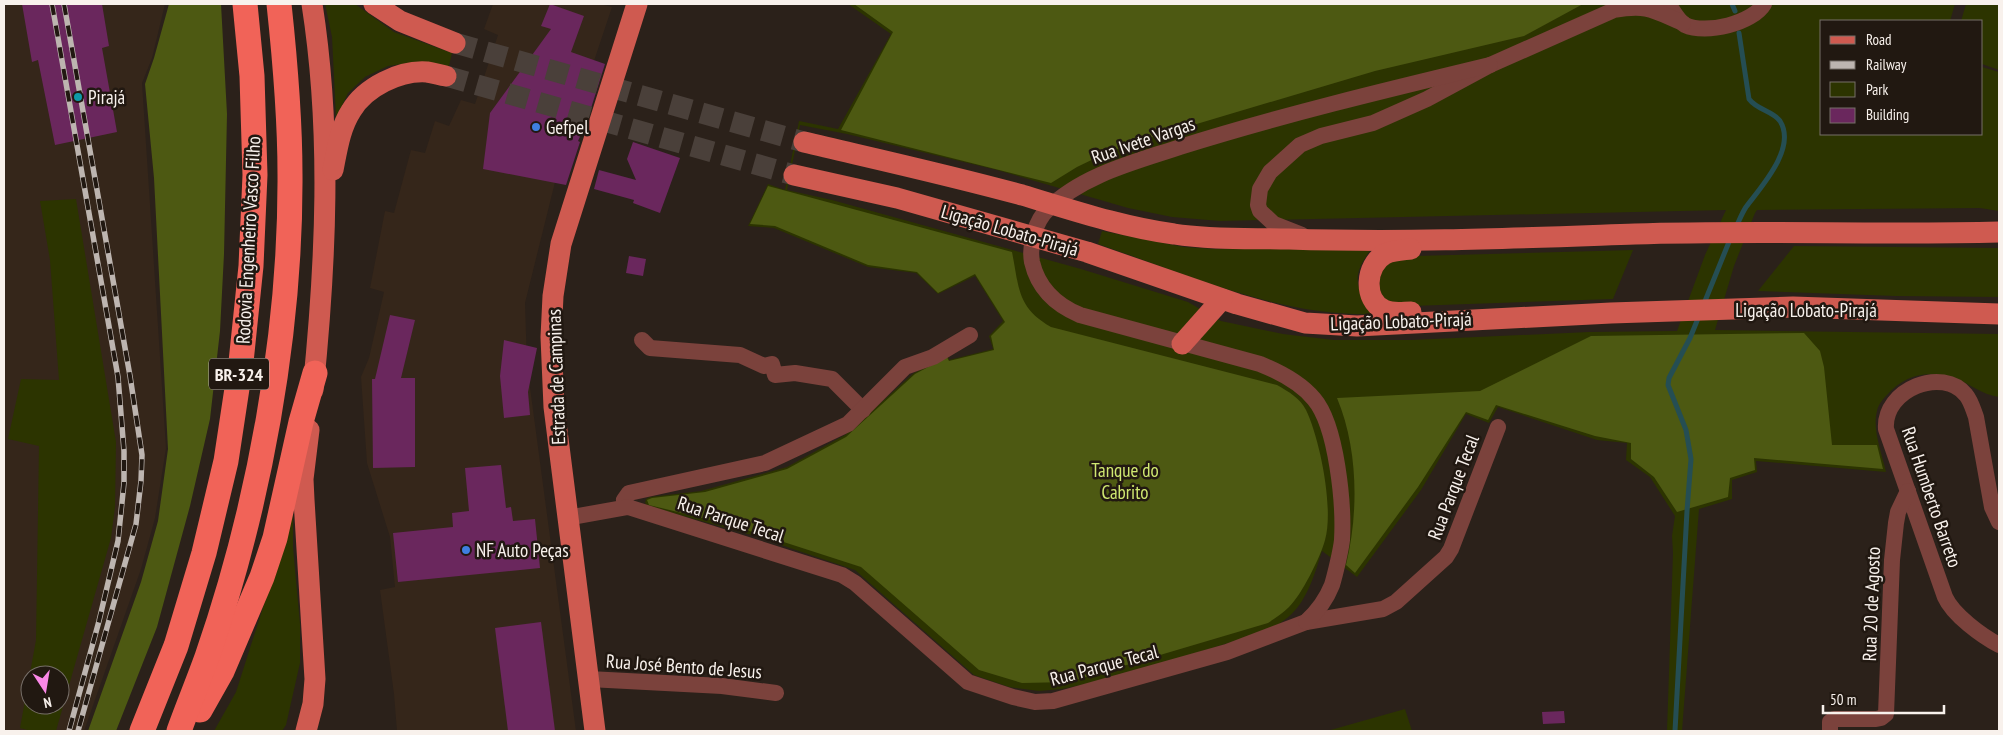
<svg xmlns="http://www.w3.org/2000/svg" width="2003" height="735" font-family="'PT Sans Narrow',sans-serif">
  <style>
    .built { fill: #35261a; fill-rule: evenodd }
    .green { fill: #2c3400; fill-rule: evenodd }
    .forest { fill: #4d5912 }
    .lines { fill: none; stroke-linecap: round; stroke-linejoin: round }
    .stream { stroke: #254e53; stroke-width: 5 }
    .building { fill: #6a275d }
    .major-tunnel { stroke: #4a403a; stroke-width: 21; stroke-dasharray: 21 11; stroke-linecap: butt }
    .minor { stroke: #7b423c; stroke-width: 16 }
    .major { stroke: #cf5a50; stroke-width: 21 }
    .highway { stroke: #f16358; stroke-width: 25 }
    .rail-casing { stroke: #bdb5b0; stroke-width: 5.5 }
    .rail { stroke: #211811; stroke-width: 4; stroke-dasharray: 11; stroke-linecap: butt }
    .culture-dot { fill: #0f9aa8; stroke: #211811; stroke-width: 2 }
    .shop-dot { fill: #3f7fe0; stroke: #211811; stroke-width: 2 }
    .labels { text-anchor: middle; dominant-baseline: central; stroke-width: 5; stroke-linejoin: round; paint-order: stroke }
    .shield { fill: #211811; stroke: #b8b0aa; stroke-width: 1 }
    .shield-label { font-size: 18px; font-weight: bold; fill: #f8f1ec }
    .poi-label { font-size: 19px; fill: #f8f1ec; stroke: #211811; text-anchor: start }
    .street-label { font-size: 19px; fill: #f8f1ec; stroke: #211811 }
    .park-label { font-size: 19px; fill: #d0e871; stroke: #211811 }
  </style>
  <rect width="100%" height="100%" fill="#2b211a"/>
  <g class="built">
    <path d="M4 4H165L152 58 142 83 166 448 155 518 141 569 84 731H4ZM30 675H60V705H30Z"/>
    <path d="M493 4H600L612 7 559 166 525 303 527 365 576 731H397L394 694 380 590 395 587 390 537 367 463 361 377 369 358 384 292 370 288 385 211 394 213 411 150 425 153 435 121 449 126 461 100 475 104 498 35 484 29Z"/>
  </g>
  <g class="green">
    <path d="M325 4H355L394 32 452 53 449 66 409 63 388 66 365 77 348 93 336 118 332 37Z"/>
    <path d="M848 4H1955L1950 21H1822V134H1982V67L1999 72 1998 79 1999 80V211L1980 208 1757 210 1755 213 1734 266 1715 330 1999 334V397C1982 395 1970 383 1953 378 1928 370 1905 374 1887 395 1883 399 1878 405 1877 411 1872 429 1882 454 1886 472L1756 461 1757 472 1732 480V499L1699 509 1682 731H1667L1673 553 1672 536 1675 516 1650 477 1626 460 1627 443 1597 440 1498 407 1489 423 1466 414 1421 490 1357 577 1322 551C1314 576 1306 606 1283 621 1277 626 1270 629 1263 632L1120 677 1062 689 1039 691 1009 687 974 675 855 570 755 536 648 506 645 503 646 499 650 497 701 491 787 467 845 435 914 373 948 356 949 360 993 349 989 336 1003 321 975 276 938 294 916 273 868 267 774 228 748 226 768 184 785 190 799 121 838 129 891 34ZM800 125 847 134 997 170 1128 208 1172 217 1220 221 1726 210 1705 255 1677 331 1589 332 1411 340H1334L1283 334 1221 321 1188 302 1081 269 832 200 787 190Z"/>
    <path d="M1966 4H1999V70L1982 64V21H1961Z"/>
    <path d="M76 199 116 442 115 507 111 538 56 731H31L20 728 36 640 39 446 8 439 21 379 59 380 50 260 40 201ZM30 675H60V705H30Z"/>
    <path d="M1102 231 1184 247 1215 249 1372 248C1350 277 1355 287 1375 314 1279 317 1187 274 1098 244Z"/>
    <path d="M1794 246 1999 248V297L1895 296 1758 291Z"/>
    <path d="M1633 250 1613 299 1412 306C1405 305 1394 305 1388 301 1375 293 1379 274 1385 263L1415 256Z"/>
    <path d="M293 498V547L300 624V663L286 725 282 731H214L236 692 274 573Z"/>
    <path d="M1405 709 1412 731H1327Z"/>
  </g>
  <g class="forest">
    <path d="M169 4H221L227 114 224 254 220 331 210 419 190 506 157 627 116 731H88L141 582 158 521 168 449 154 178 145 84 154 58Z"/>
    <path d="M854 4H1583L1524 36 1375 71 1153 137 1106 153 1077 167 1051 183 841 130 893 32Z"/>
    <path d="M768 186 1012 252C1019 287 1017 308 1051 327L1277 385C1289 392 1300 398 1306 410 1320 439 1334 509 1325 540 1321 556 1301 596 1289 607 1283 613 1275 618 1268 623L1069 682 1022 683 979 670 861 567 731 525 649 505 647 500 652 498 705 492 787 469 846 437 915 374 947 357 949 361 994 350 991 336 1005 322 975 274 938 293 917 272 868 265 775 226 750 224Z"/>
    <path d="M1804 333 1820 351 1824 367 1832 445H1877L1883 469 1754 458 1755 470 1730 478 1728 497 1677 512 1654 477 1631 459V443L1595 436 1496 405 1488 420 1466 412 1418 487 1355 573 1346 565C1359 512 1358 448 1337 398L1480 391 1591 336Z"/>
  </g>
  <g class="lines">
    <g class="stream">
      <path d="M1732 4 1735 11"/>
      <path d="M1736 227C1739 221 1742 213 1746 207 1761 187 1797 148 1780 121 1773 111 1757 110 1749 99L1739 33"/>
      <path d="M1703 306 1731 237"/>
      <path d="M1675 731 1687 511 1691 459 1686 430 1668 385 1669 378 1690 338 1699 316"/>
    </g>
  </g>
  <g class="building">
    <path d="M22 4H102L109 46 102 48 117 132 55 145 38 60 32 62Z"/>
    <path d="M550 4 584 16 571 52 605 64 586 124 578 141 580 142 566 185 483 169 490 113 551 29 541 26Z"/>
    <path d="M633 142 680 158 660 213 633 203 634 200 594 189 599 170 636 180 627 159Z"/>
    <path d="M629 256 646 259 643 276 626 273Z"/>
    <path d="M390 315 415 320 401 378H415V467L373 468 372 379H375Z"/>
    <path d="M504 340 537 348 528 392 530 415 504 418 500 376Z"/>
    <path d="M501 465 506 508 511 507 513 521 535 519 540 568 398 582 393 533 453 527 452 513 469 511 465 468Z"/>
    <path d="M541 622 555 731H508L495 628Z"/>
    <path d="M1564 711 1565 723 1543 724 1542 712Z"/>
  </g>
  <g class="lines">
    <g class="major-tunnel">
      <path d="M455 43 804 142"/>
      <path d="M446 76 794 175"/>
    </g>
    <g class="minor">
      <path d="M1668 4C1673 10 1678 21 1685 25 1706 35 1753 23 1764 4"/>
      <path d="M1302 235 1274 224 1260 211 1258 205 1260 189 1270 172 1300 145 1321 136 1373 123 1427 99 1490 65 1614 10C1647 4 1653 10 1683 23"/>
      <path d="M642 340 650 348 740 355 764 366 772 364 775 375 795 373 832 379 863 410"/>
      <path d="M628 507 624 500 629 493 765 463 848 424 905 367 933 357 970 335"/>
      <path d="M567 518 628 507 842 575 855 583 968 682 1013 697 1035 702 1053 701 1227 652 1306 622 1383 609 1396 602 1446 557 1451 549 1498 427"/>
      <path d="M1999 522 1992 507 1976 417C1973 409 1971 401 1966 395 1943 366 1883 389 1886 429L1945 597C1953 615 1982 636 1999 645"/>
      <path d="M1306 622C1318 611 1326 600 1332 585 1335 575 1341 550 1342 540 1344 505 1337 426 1314 399 1300 382 1280 372 1260 364L1080 315C1056 305 1038 288 1032 262 1029 245 1035 221 1048 209 1082 175 1135 162 1180 147 1282 115 1386 90 1490 65"/>
      <path d="M589 679 722 686 776 693"/>
      <path d="M1830 731V722L1834 719H1876L1881 718 1886 714 1892 560 1896 523 1898 512 1908 491"/>
    </g>
    <g class="major">
      <path d="M312 4C332 132 326 261 313 390"/>
      <path d="M374 4 400 21 455 43"/>
      <path d="M804 142C876 159 949 175 1022 195 1072 210 1122 227 1174 234 1212 240 1251 238 1289 239 1405 243 1520 238 1635 234 1756 230 1878 235 1999 232"/>
      <path d="M333 170C337 150 340 128 351 111 365 87 400 70 427 72 434 73 440 75 446 76"/>
      <path d="M794 175 897 198 1087 252 1237 304 1305 323 1357 326 1611 313 1793 307 1999 314"/>
      <path d="M1411 312C1403 312 1392 314 1384 310 1363 300 1365 265 1385 254 1393 250 1402 250 1411 249"/>
      <path d="M1182 344 1222 299"/>
      <path d="M306 731 313 704 315 679 304 500 303 479 309 430"/>
      <path d="M595 731 554 407 551 337 553 296 561 244 637 4"/>
    </g>
    <g class="highway">
      <path d="M200 710 222 671 262 577 275 538 301 422 315 373"/>
      <path d="M142 731 176 646 204 553 226 461 241 362 251 266 255 175 252 76 245 4"/>
      <path d="M179 731C188 706 198 682 207 657 259 507 291 333 290 174 290 117 285 60 279 4"/>
    </g>
    <g class="rail-casing">
      <g id="rail">
        <path d="M52 4 118 377 124 451V483L118 541 99 621 69 731"/>
        <path d="M64 4 130 376 142 455 141 481 136 524 78 731"/>
      </g>
    </g>
    <use href="#rail" class="rail"/>
  </g>
  <circle class="culture-dot" cx="78" cy="97" r="5"/>
  <g class="shop-dot">
    <circle cx="536" cy="127" r="5"/>
    <circle cx="466" cy="550" r="5"/>
  </g>
  <g class="labels">
    <rect class="shield" x="209" y="358.5" width="60" height="31" rx="4"/>
    <g class="shield-label">
      <text x="239" y="374">BR-324</text>
    </g>
    <g class="poi-label">
      <text x="88" y="97">Pirajá</text>
      <text x="546" y="127">Gefpel</text>
      <text x="476" y="550">NF Auto Peças</text>
    </g>
    <g class="street-label">
      <text transform="translate(1143 140) rotate(-19)">Rua Ivete Vargas</text>
      <text transform="translate(1010 230) rotate(16)">Ligação Lobato-Pirajá</text>
      <text transform="translate(248 240) rotate(-87)">Rodovia Engenheiro Vasco Filho</text>
      <text x="1806" y="310">Ligação Lobato-Pirajá</text>
      <text transform="translate(1401 321) rotate(-2)">Ligação Lobato-Pirajá</text>
      <text transform="translate(556 377) rotate(-92)">Estrada de Campinas</text>
      <text transform="translate(1453 487) rotate(-69)">Rua Parque Tecal</text>
      <text transform="translate(1932 497) rotate(71)">Rua Humberto Barreto</text>
      <text transform="translate(731 519) rotate(18)">Rua Parque Tecal</text>
      <text transform="translate(1871 604) rotate(-88)">Rua 20 de Agosto</text>
      <text transform="translate(1104 665) rotate(-15)">Rua Parque Tecal</text>
      <text transform="translate(684 666) rotate(4)">Rua José Bento de Jesus</text>
    </g>
    <g class="park-label">
      <text x="1125" y="470">Tanque do<tspan x="1125" dy="22">Cabrito</tspan></text>
    </g>
  </g>
  <rect width="2003" height="735" fill="none" stroke="#f8f1ec" stroke-width="10"/>
  <rect x="1820" y="20" width="162" height="115" fill="#211811" stroke="#776f69"/>
  <rect x="1830" y="36" width="25" height="8" fill="#cf5a50" stroke="#776f69"/>
  <text x="1866" y="45" font-size="15" fill="#f8f1ec">Road</text>
  <rect x="1830" y="61" width="25" height="8" fill="#bdb5b0" stroke="#776f69"/>
  <text x="1866" y="70" font-size="15" fill="#f8f1ec">Railway</text>
  <rect x="1830" y="82" width="25" height="15" fill="#2c3400" stroke="#776f69"/>
  <text x="1866" y="95" font-size="15" fill="#f8f1ec">Park</text>
  <rect x="1830" y="108" width="25" height="15" fill="#6a275d" stroke="#776f69"/>
  <text x="1866" y="120" font-size="15" fill="#f8f1ec">Building</text>
  <g transform="translate(45 690) rotate(168)"><circle r="24" fill="#211811" stroke="#776f69"/>
  <path d="M0-4L9 19L0 12L-9 19Z" fill="#fa87e7"/>
  <text y="-8" font-size="14" font-weight="bold" text-anchor="middle" fill="#f8f1ec">N</text>
  </g>
  <path d="M1823 705v8h121v-8" fill="none" stroke="#f8f1ec" stroke-width="2.5"/>
  <text x="1830" y="705" font-size="15" fill="#f8f1ec" stroke="#211811" stroke-width="4" paint-order="stroke">50 m</text>
</svg>
